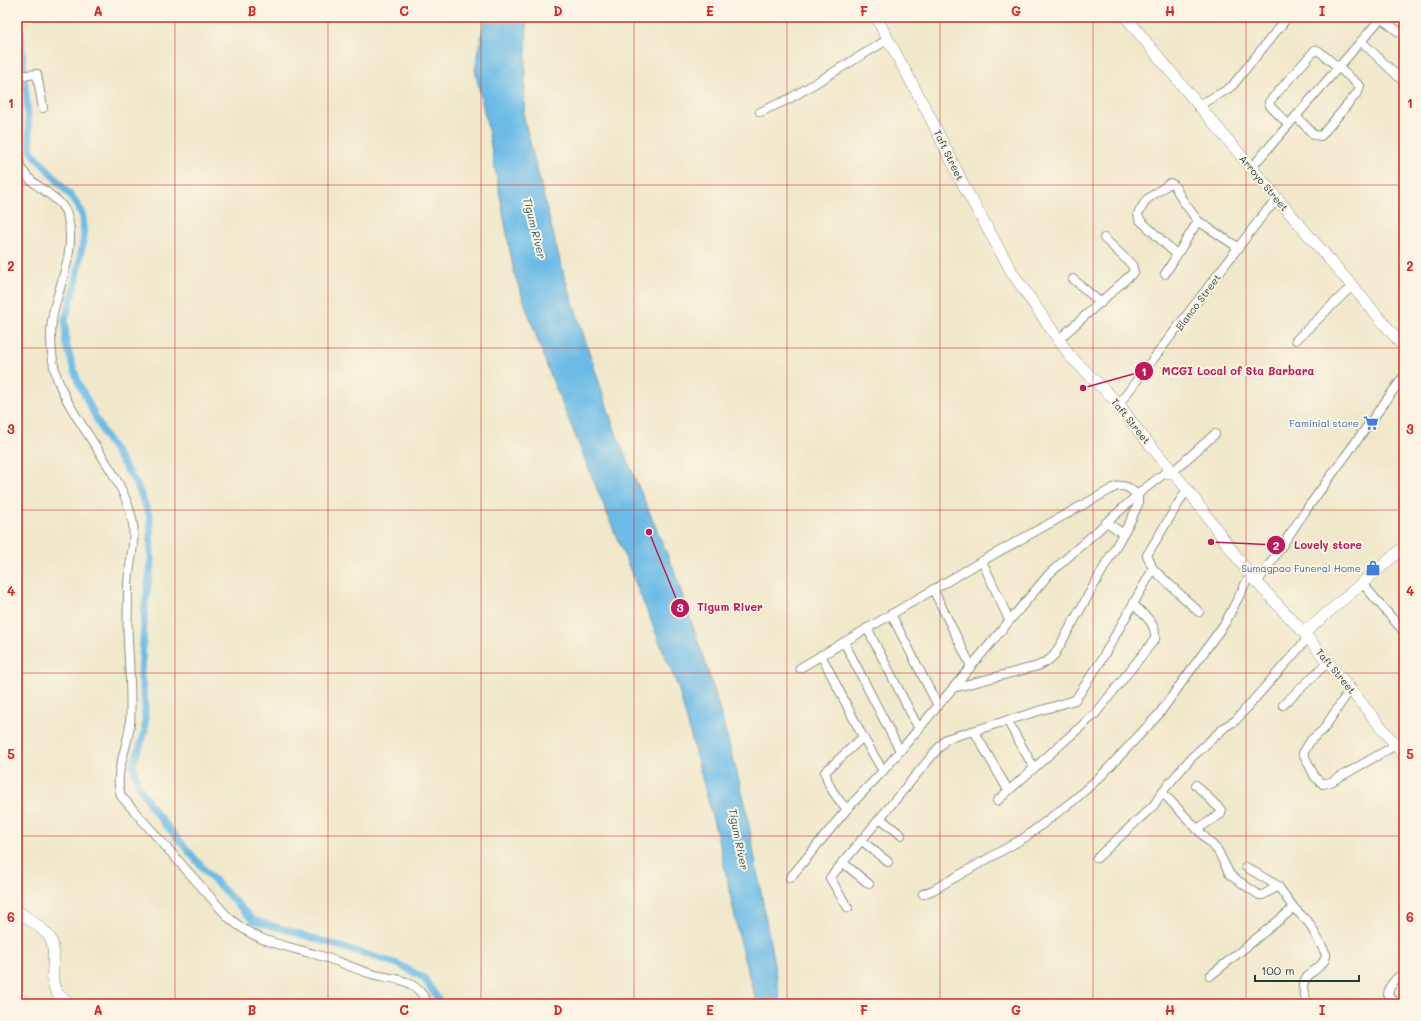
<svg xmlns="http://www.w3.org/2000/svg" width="1421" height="1021" font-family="Mali,sans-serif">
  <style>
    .water { fill: #6cbbe6; stroke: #467c8d }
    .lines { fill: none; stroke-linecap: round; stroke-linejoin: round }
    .canal { stroke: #6cbbe6; stroke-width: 7 }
    .street-casing { stroke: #87927f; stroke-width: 10 }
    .secondary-casing { stroke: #87927f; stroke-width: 12 }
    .street { stroke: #fff; stroke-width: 8 }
    .secondary { stroke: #fff; stroke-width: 11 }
    .grid { fill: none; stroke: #d62828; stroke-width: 1; stroke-opacity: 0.55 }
    .labels { text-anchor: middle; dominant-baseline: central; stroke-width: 4; stroke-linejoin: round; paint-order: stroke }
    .street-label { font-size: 10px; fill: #1f3d34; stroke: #fcf5e5 }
    .shop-label { font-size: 10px; fill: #366cbe; stroke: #fcf5e5; text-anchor: end }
    .water-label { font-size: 11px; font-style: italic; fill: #325c60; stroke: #fcf5e5 }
    .leader { fill: none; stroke: #c2185b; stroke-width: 1.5 }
    .callout-dot { fill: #c2185b; stroke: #fcf5e5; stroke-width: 1.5 }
    .mark-label { font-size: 12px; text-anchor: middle; font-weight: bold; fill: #fff }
    .callout-label { font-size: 11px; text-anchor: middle; font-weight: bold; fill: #c2185b; stroke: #fcf5e5; stroke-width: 4; stroke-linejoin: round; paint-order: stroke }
    .neatline { fill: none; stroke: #d62828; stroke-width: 1.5 }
    .grid-label { font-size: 13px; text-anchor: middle; font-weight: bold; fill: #d62828 }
  </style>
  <rect width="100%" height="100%" fill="#fcf5e5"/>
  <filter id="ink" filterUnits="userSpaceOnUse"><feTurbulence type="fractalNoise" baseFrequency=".025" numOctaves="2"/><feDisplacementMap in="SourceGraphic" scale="8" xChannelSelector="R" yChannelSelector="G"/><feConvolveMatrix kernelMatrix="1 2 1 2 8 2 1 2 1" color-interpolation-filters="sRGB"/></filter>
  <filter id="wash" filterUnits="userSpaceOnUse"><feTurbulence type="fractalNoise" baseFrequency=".012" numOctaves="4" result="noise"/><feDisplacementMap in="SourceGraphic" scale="16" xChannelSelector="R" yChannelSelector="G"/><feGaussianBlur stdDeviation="0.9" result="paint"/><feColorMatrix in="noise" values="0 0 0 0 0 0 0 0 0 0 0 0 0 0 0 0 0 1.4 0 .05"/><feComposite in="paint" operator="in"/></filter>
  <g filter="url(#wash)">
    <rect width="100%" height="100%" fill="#efe8ca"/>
    <path class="water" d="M485 17H527L524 118 562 269 615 431 675 573 713 686 745 803 781 1004H757L743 955 720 846 678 687 548 369 514 273 488 129 475 70Z"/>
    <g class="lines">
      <path class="canal" d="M19 17 31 151 77 203 83 217 84 237 76 282 65 320 66 344 78 382 105 436 137 485 150 517 151 564 145 605 141 677 145 702V732L133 764 137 783 154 811 209 875 253 920 398 964 424 978 441 1004"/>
    </g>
  </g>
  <g filter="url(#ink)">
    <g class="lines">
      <g class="street-casing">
        <g id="street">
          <path d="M1381 18 1404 36"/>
          <path d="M1361 41 1404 82"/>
          <path d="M17 76 37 74 43 108"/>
          <path d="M1198 107C1210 97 1221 95 1232 86L1287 18"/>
          <path d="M760 112 789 99 887 40"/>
          <path d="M1288 124 1270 106 1269 102 1315 50 1319 51 1360 86 1358 92 1321 136 1314 135 1296 116"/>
          <path d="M17 140C17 149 17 159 21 168 32 189 63 195 68 218 75 247 63 277 55 305 49 327 50 355 57 378 74 426 125 474 133 524 136 545 128 566 128 587 128 605 127 622 128 640 129 668 132 696 130 724 128 748 113 773 121 796L228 917C256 942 279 944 314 954 334 959 352 968 372 974 384 978 399 977 410 984 419 988 424 996 428 1004"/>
          <path d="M1252 167 1382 17"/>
          <path d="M1176 254 1139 219 1138 214 1146 200 1170 183 1174 185 1183 201 1198 221 1239 248"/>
          <path d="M1165 274 1198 221"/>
          <path d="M1073 279 1101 303"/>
          <path d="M1058 340 1134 272 1132 265 1104 238"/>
          <path d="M1296 340 1352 286"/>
          <path d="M1119 404 1266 211 1278 200"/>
          <path d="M1169 475 1215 434"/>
          <path d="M1107 522 1123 534"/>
          <path d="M982 561 1009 620"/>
          <path d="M1153 569 1199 612"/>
          <path d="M1257 583 1306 510 1404 376"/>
          <path d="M1362 583 1404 632"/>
          <path d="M933 589 971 666"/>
          <path d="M891 614 938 706"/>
          <path d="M867 628 919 729"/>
          <path d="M844 642 900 751"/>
          <path d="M821 655 863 737 883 771"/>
          <path d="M800 668 982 561 1115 487C1126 484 1130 488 1138 496V504L1132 518 1055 654 1049 660 1038 666 953 688"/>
          <path d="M1351 688 1323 730 1311 740 1303 753 1315 777 1323 784 1331 782 1396 745"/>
          <path d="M1283 705 1328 662"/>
          <path d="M1007 720 1034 768"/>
          <path d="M974 731 1008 790"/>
          <path d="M863 737 825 772C828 787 837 799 847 809L883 771 1049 574 1143 490 1170 469"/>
          <path d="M1196 785 1221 810V814L1197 829"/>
          <path d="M1162 792 1218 851 1230 875 1259 895H1263L1278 886"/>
          <path d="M997 801 1096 713 1155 639C1157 623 1144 615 1134 605"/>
          <path d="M880 818 901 835"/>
          <path d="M861 840 888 862"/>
          <path d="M1097 858 1154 805 1162 792 1191 758 1225 727 1236 720 1308 638"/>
          <path d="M842 862 869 884"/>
          <path d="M1246 867 1278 886 1294 908"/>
          <path d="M790 878 847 809"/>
          <path d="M923 894 933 890 1024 838 1074 800 1101 776 1159 714 1225 623 1250 575"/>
          <path d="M848 908 830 878 946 739 1075 700 1099 664 1153 569 1147 555 1187 489"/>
          <path d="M1210 976 1294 908 1309 923 1326 954C1327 967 1304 972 1303 986 1303 992 1306 998 1308 1004"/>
          <path d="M1397 1004 1388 995C1389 984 1396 979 1404 972"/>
        </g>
      </g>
      <g class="secondary-casing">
        <g id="secondary">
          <path d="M876 17 928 113 965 188 1013 274 1070 356 1119 404 1136 428 1187 489 1250 575 1304 633 1404 755"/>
          <path d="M1126 17C1216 129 1311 237 1404 347"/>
          <path d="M1304 633 1404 547"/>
          <path d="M17 910C25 917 46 930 50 938 59 955 46 978 58 994 61 997 66 1001 70 1004"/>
        </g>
      </g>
      <use href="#street" class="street"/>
      <use href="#secondary" class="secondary"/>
    </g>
  </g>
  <path class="grid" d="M175 17V1004M328 17V1004M481 17V1004M634 17V1004M787 17V1004M940 17V1004M1093 17V1004M1246 17V1004M17 185H1404M17 348H1404M17 510H1404M17 673H1404M17 836H1404"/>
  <defs>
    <g id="supermarket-bare" transform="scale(1.2)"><path d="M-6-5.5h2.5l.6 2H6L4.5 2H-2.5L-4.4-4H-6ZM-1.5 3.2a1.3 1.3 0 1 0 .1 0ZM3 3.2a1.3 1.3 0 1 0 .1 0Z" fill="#3f7fe0" stroke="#fcf5e5" stroke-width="2.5" paint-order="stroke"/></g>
    <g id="shop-bare" transform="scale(1.2)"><path d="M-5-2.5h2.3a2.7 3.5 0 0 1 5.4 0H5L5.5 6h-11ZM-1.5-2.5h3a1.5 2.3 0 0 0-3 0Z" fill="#3f7fe0" stroke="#fcf5e5" stroke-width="2.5" paint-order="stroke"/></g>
  </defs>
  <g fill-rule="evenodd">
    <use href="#supermarket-bare" x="1371" y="423"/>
    <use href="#shop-bare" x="1373" y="568"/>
  </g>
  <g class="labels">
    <g class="street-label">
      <text transform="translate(949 155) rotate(64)">Taft Street</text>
      <text transform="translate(1264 183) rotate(50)">Arroyo Street</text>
      <text transform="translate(1198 302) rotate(-53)">Blanco Street</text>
      <text transform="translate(1131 421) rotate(51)">Taft Street</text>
      <text transform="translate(1336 671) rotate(50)">Taft Street</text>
    </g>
    <g class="shop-label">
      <text x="1359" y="423">Faminial store</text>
      <text x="1361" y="568">Sumagpao Funeral Home</text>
    </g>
    <g class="water-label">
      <text transform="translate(535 228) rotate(76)">Tigum River</text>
      <text transform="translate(739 839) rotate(79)">Tigum River</text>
    </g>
  </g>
  <path class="leader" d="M1083 388L1144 371M1211 542L1276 545M649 532L680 608"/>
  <g class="callout-dot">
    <circle cx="1083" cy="388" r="4"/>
    <circle cx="1211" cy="542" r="4"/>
    <circle cx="649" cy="532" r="4"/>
    <circle cx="1144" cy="371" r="10"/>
    <circle cx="1276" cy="545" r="10"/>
    <circle cx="680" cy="608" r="10"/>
  </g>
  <g class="mark-label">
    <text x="1144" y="376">1</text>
    <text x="1276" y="550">2</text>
    <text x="680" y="612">3</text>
  </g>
  <g class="callout-label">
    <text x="1238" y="375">MCGI Local of Sta Barbara</text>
    <text x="1328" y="549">Lovely store</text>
    <text x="730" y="611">Tigum River</text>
  </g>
  <rect width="1421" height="1021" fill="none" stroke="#fcf5e5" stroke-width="44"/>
  <path d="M1255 975v6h104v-6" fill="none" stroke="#1f3d34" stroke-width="2"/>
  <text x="1261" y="975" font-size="12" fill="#1f3d34" stroke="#fcf5e5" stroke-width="3" paint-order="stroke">100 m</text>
  <rect x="22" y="22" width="1377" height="977" class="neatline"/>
  <g class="grid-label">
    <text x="98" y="16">A</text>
    <text x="252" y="16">B</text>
    <text x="404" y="16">C</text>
    <text x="558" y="16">D</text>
    <text x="710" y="16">E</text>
    <text x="864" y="16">F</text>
    <text x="1016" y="16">G</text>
    <text x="1170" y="16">H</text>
    <text x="1322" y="16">I</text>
    <text x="11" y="108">1</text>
    <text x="1410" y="108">1</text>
    <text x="11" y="271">2</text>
    <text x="1410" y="271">2</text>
    <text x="11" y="434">3</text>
    <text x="1410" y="434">3</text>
    <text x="11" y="596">4</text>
    <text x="1410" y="596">4</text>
    <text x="11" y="759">5</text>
    <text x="1410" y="759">5</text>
    <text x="11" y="922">6</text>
    <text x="1410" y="922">6</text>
    <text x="98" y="1015">A</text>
    <text x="252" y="1015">B</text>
    <text x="404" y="1015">C</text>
    <text x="558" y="1015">D</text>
    <text x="710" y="1015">E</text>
    <text x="864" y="1015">F</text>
    <text x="1016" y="1015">G</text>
    <text x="1170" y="1015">H</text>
    <text x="1322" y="1015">I</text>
  </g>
</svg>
